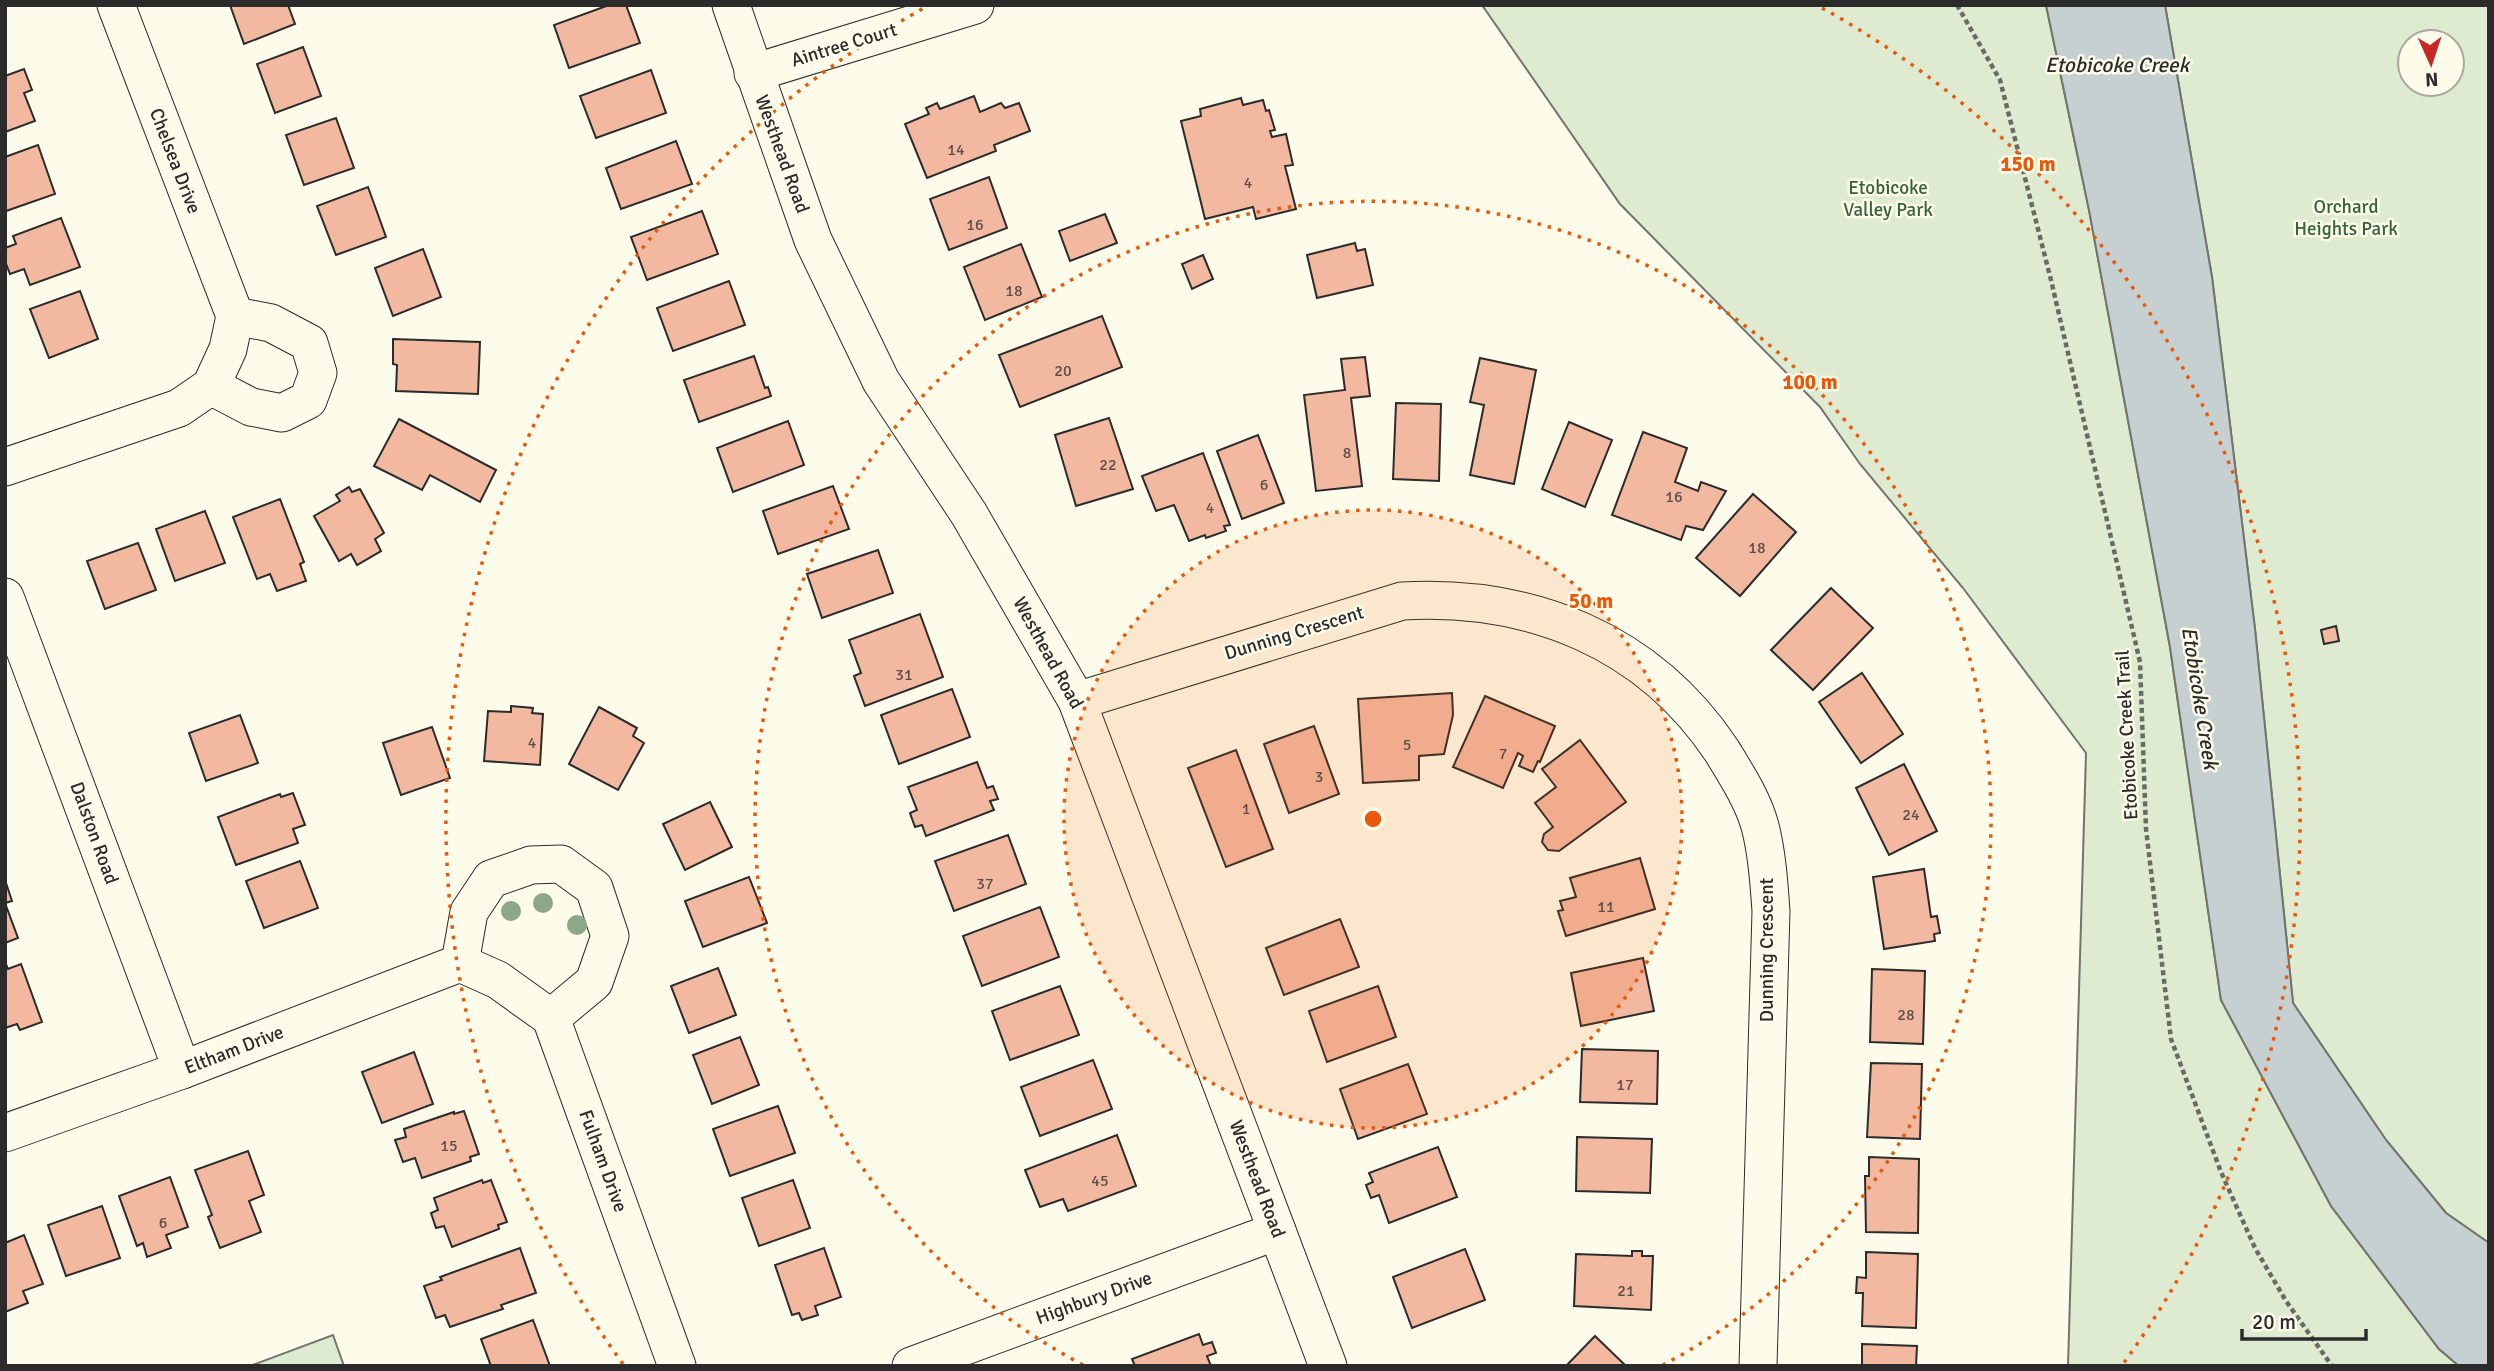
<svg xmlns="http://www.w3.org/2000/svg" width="2494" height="1371" font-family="Signika,sans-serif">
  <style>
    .green { fill: #deebd1; stroke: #74746e; stroke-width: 2; fill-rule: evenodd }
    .water { fill: #c7d0d0; stroke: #74746e; stroke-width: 2 }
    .building { fill: #f2b8a0; stroke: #2b2b2b; stroke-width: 2 }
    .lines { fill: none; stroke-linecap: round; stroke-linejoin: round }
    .street-casing { stroke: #2b2b2b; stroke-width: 39 }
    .path { stroke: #6a6964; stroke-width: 4.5; stroke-dasharray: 5 3.5; stroke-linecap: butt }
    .street { stroke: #fdfbea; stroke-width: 37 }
    .tree { fill: #8ea78a }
    .ring { fill: none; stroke: #e8590c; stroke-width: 3.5; stroke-dasharray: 3.5 7 }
    .labels { text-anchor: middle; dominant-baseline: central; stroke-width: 5; stroke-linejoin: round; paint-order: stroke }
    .number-label { font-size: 16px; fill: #5d4e48 }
    .street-label { font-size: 19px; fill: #2b2b2b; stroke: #fdfbea }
    .park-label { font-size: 19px; fill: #34623c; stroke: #fdfbea }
    .water-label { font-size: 21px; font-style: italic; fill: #2b2b2b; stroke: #fdfbea }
    .centre { fill: #e8590c; stroke: #fdfbea; stroke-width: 3.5 }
    .ring-label { font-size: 21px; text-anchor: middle; font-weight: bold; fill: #e8590c; stroke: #fdfbea; stroke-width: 5; stroke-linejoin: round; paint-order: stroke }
  </style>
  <rect width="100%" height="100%" fill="#fdfbea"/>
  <g class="green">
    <path d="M1482 5H2046L2089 210 2170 647 2221 1000 2331 1206 2439 1349 2459 1366H2068L2086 753 1963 588 1860 464 1820 407 1620 204Z"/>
    <path d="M2165 5H2489V1243L2446 1213 2386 1140 2293 1003 2255 629 2212 277ZM2410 42H2452V84H2410Z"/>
    <path d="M333 1335 344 1366H250Z"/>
  </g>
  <path class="water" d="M2046 5H2165L2212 277 2255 629 2293 1003 2386 1140 2446 1213 2489 1243V1366H2459L2439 1349 2331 1206 2221 1000 2170 647 2089 210Z"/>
  <g class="building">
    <path d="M230 5H288L295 24 244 44Z"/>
    <path d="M609 5H626L640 43 569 68 554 25Z"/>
    <path d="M303 47 321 96 275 113 257 64Z"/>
    <path d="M24 69 32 90 24 93 35 121 5 132V76Z"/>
    <path d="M651 70 666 113 596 138 580 96Z"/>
    <path d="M974 96 980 112 1001 103 1005 108 1019 103 1030 131 994 145 996 151 927 178 905 124 929 114 926 108 937 103 940 109Z"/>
    <path d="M1241 98 1243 105 1263 100 1266 111 1269 110 1275 130 1270 131 1272 137 1286 134 1293 165 1285 166 1296 209 1256 219 1253 207 1205 219 1181 121 1201 116 1200 109Z"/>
    <path d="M336 118 354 168 304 185 286 135Z"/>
    <path d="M676 141 692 184 621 209 606 168Z"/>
    <path d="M38 145 55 194 6 211 5 157Z"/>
    <path d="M989 177 1007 228 949 250 930 199Z"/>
    <path d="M368 187 386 237 336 255 317 206Z"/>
    <path d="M702 211 718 254 647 280 631 237Z"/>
    <path d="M1105 214 1117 243 1070 261 1059 231Z"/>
    <path d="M61 218 80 267 30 285 24 269 10 274 5 261V248L16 244 13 236Z"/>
    <path d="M1355 243 1357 251 1365 249 1373 285 1317 298 1307 255Z"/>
    <path d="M1021 244 1042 297 985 320 964 267Z"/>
    <path d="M423 249 441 297 393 316 375 268Z"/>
    <path d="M1203 255 1213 279 1192 289 1182 264Z"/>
    <path d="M729 281 745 325 673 351 657 308Z"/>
    <path d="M80 291 98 339 49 358 30 309Z"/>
    <path d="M1102 316 1122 367 1020 407 999 355Z"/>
    <path d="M393 339 480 342 478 394 396 391 397 365 393 364Z"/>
    <path d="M754 356 765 388 768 387 771 396 699 422 684 380Z"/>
    <path d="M1365 357 1370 396 1351 398 1362 486 1316 491 1304 395 1345 390 1341 359Z"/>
    <path d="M1480 358 1536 370 1514 484 1470 475 1484 405 1470 402Z"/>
    <path d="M1396 403 1441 404 1439 481 1393 479Z"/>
    <path d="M1109 418 1133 489 1076 506 1055 435Z"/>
    <path d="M399 419 496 470 480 502 430 475 422 490 374 466Z"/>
    <path d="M788 421 804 465 733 492 717 448Z"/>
    <path d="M1569 422 1612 440 1585 507 1542 489Z"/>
    <path d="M1643 432 1687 448 1675 482 1698 491 1701 482 1726 491 1703 530 1686 526 1681 540 1612 515Z"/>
    <path d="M1258 435 1284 503 1242 519 1217 451Z"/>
    <path d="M1203 453 1230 525 1224 526 1226 531 1206 538 1205 535 1189 541 1174 505 1156 511 1142 476Z"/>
    <path d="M833 486 849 529 778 554 763 511Z"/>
    <path d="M349 487 352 492 360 489 384 533 375 539 381 551 357 565 351 554 339 561 314 516 340 501 336 495Z"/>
    <path d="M1753 494 1796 532 1740 596 1696 558Z"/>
    <path d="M280 499 304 562 300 564 306 581 277 591 270 574 257 579 233 517Z"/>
    <path d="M205 511 225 563 175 581 156 529Z"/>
    <path d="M138 543 156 590 105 609 87 561Z"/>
    <path d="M878 550 893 593 822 618 807 574Z"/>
    <path d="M1831 588 1873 628 1813 690 1771 650Z"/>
    <path d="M920 614 943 677 865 706 854 676 861 673 849 640Z"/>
    <path d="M2336 626 2339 641 2324 644 2321 630Z"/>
    <path d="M1862 673 1903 734 1861 763 1819 702Z"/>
    <path d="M952 689 970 737 899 764 881 715Z"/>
    <path d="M1452 693 1453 715 1444 754 1419 756V780L1363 783 1358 699Z"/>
    <path d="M1485 696 1555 726 1540 762 1538 761 1533 772 1519 766 1523 756 1518 753 1503 788 1453 767Z"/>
    <path d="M511 706 533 708 532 713 543 714 540 765 484 761 488 711 511 712Z"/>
    <path d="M599 707 637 728 633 736 644 743 618 790 569 764Z"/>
    <path d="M240 715 258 763 206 781 189 733Z"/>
    <path d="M1314 726 1339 794 1289 813 1264 744Z"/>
    <path d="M432 727 450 778 401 795 383 743Z"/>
    <path d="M1580 740 1626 802 1559 851 1548 850 1542 842 1544 834 1553 827 1535 803 1556 787 1542 769Z"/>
    <path d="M1236 750 1273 849 1226 867 1188 768Z"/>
    <path d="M977 762 987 788 993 786 998 799 990 801 994 810 926 836 922 825 915 827 910 813 917 810 908 787Z"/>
    <path d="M1904 764 1937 831 1889 855 1856 788Z"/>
    <path d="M293 793 305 825 293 829 298 843 236 865 218 817 280 794 281 797Z"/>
    <path d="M710 802 732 847 685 870 663 824Z"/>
    <path d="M1008 835 1026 884 954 911 935 861Z"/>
    <path d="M1640 858 1655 909 1566 936 1558 911 1563 910 1560 901 1576 897 1570 878Z"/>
    <path d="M300 861 318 908 264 928 246 881Z"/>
    <path d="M1924 869 1931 917 1937 916 1940 933 1934 934 1935 941 1884 949 1873 877Z"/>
    <path d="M749 877 767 923 703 947 685 901Z"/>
    <path d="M6 883 12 901 5 903 18 938 5 943V884Z"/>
    <path d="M1040 907 1059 957 982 986 963 936Z"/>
    <path d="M1340 919 1359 967 1284 995 1266 948Z"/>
    <path d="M1643 958 1654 1011 1581 1026 1571 973Z"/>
    <path d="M6 964 8 969 21 964 42 1022 20 1030 17 1024 5 1028Z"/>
    <path d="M718 968 736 1015 689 1033 671 986Z"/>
    <path d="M1872 969 1925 971 1923 1044 1870 1042Z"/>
    <path d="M1060 986 1079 1035 1010 1060 992 1011Z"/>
    <path d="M1378 986 1396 1037 1327 1062 1309 1011Z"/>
    <path d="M740 1037 759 1085 712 1104 693 1055Z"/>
    <path d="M1582 1049 1658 1051 1657 1104 1580 1102Z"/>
    <path d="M414 1052 433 1104 382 1123 362 1072Z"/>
    <path d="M1093 1060 1112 1109 1040 1136 1021 1087Z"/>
    <path d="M1871 1063 1922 1064 1920 1139 1867 1137Z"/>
    <path d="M1408 1064 1427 1114 1358 1139 1340 1089Z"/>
    <path d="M778 1106 795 1153 730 1176 713 1129Z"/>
    <path d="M464 1111 479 1154 470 1157 471 1161 422 1178 415 1158 403 1162 395 1140 406 1137 404 1129 454 1112V1114Z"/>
    <path d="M1117 1135 1136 1186 1068 1211 1063 1199 1040 1207 1025 1170Z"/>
    <path d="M1577 1137 1652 1139 1650 1193 1576 1191Z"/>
    <path d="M1438 1147 1457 1197 1389 1223 1379 1195 1371 1198 1366 1185 1373 1182 1369 1173Z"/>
    <path d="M248 1151 264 1195 249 1201 261 1232 220 1248 208 1217 212 1215 195 1170Z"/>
    <path d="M1869 1157 1919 1159 1918 1233 1866 1232 1865 1176H1869Z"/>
    <path d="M170 1177 188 1227 166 1235 171 1248 147 1257 143 1243 137 1246 119 1196Z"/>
    <path d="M482 1180 483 1183 491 1180 507 1222 498 1225 499 1229 452 1247 444 1226 436 1228 431 1213 438 1210 434 1198Z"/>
    <path d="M793 1180 810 1228 759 1246 742 1198Z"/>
    <path d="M102 1206 120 1258 66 1276 48 1225Z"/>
    <path d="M24 1235 43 1284 23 1291 28 1303 5 1312V1243Z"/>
    <path d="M520 1248 536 1293 501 1305 503 1309 450 1327 445 1315 436 1318 424 1286 442 1280 440 1277Z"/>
    <path d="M824 1248 841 1297 815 1306 818 1315 802 1320 799 1313 792 1315 775 1265Z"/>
    <path d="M1465 1249 1485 1300 1412 1328 1393 1277Z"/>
    <path d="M1632 1251H1642V1256H1653L1651 1310 1574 1306 1576 1254 1632 1256Z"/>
    <path d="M1866 1252 1918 1254 1916 1328 1862 1326 1863 1293H1856L1857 1277 1866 1278Z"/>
    <path d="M533 1320 550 1366H491L481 1339Z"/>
    <path d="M1199 1334 1203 1345 1212 1342 1216 1353 1207 1356 1211 1366H1135L1132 1359Z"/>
    <path d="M1595 1336 1626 1366H1566Z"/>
    <path d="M1862 1344 1917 1346 1916 1366H1862Z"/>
  </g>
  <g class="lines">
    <g class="street-casing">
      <g id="street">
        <path d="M731 5 813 240 881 381 969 514 1077 701 1328 1366"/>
        <path d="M753 73 975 5"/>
        <path d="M211 386 251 407 282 413 308 400 318 373 309 343 271 323 235 316"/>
        <path d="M5 467 179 408 211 386 228 349 235 316 116 5"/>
        <path d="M5 597 182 1070"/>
        <path d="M1077 701 1402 601C1531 594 1648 640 1722 751 1736 774 1753 800 1760 826 1767 853 1769 883 1771 911L1758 1366"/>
        <path d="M460 963 469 912 491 879 531 865 561 864 594 888 610 936 594 982 551 1018"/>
        <path d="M5 1133 182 1070 460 963 498 980 551 1018 677 1366"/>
        <path d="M911 1366 1277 1231"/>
      </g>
    </g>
    <path class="path" d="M1957 5 2000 80 2051 280 2140 662 2146 829 2171 1039 2221 1172 2255 1248 2286 1301 2332 1366"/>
    <use href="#street" class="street"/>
  </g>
  <g class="tree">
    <circle cx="543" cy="903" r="10"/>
    <circle cx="511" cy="911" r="10"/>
    <circle cx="577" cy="925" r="10"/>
  </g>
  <circle cx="1373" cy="819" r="309" fill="#e8590c" fill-opacity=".12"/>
  <g class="ring">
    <circle cx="1373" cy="819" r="309"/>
    <path d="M1083 1365A618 618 0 1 1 1663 1365"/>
    <path d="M623 1364A927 927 0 0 1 924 8M1822 8A927 927 0 0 1 2123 1364"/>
  </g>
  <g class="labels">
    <g class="number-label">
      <text x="956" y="150">14</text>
      <text x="1248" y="183">4</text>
      <text x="975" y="225">16</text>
      <text x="1014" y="291">18</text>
      <text x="1063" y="371">20</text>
      <text x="1347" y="453">8</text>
      <text x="1108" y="465">22</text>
      <text x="1264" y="485">6</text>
      <text x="1674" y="497">16</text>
      <text x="1210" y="508">4</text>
      <text x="1757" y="548">18</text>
      <text x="904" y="675">31</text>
      <text x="532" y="743">4</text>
      <text x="1407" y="745">5</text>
      <text x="1503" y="754">7</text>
      <text x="1319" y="777">3</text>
      <text x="1246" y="809">1</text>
      <text x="1911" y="815">24</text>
      <text x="985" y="884">37</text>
      <text x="1606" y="907">11</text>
      <text x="1906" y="1015">28</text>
      <text x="1625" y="1085">17</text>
      <text x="449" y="1146">15</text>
      <text x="1100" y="1181">45</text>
      <text x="163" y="1223">6</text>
      <text x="1626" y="1291">21</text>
    </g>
    <g class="street-label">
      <text transform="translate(844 45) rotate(-17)">Aintree Court</text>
      <text transform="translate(782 154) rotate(70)">Westhead Road</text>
      <text transform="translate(175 161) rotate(69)">Chelsea Drive</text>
      <text transform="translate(1294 633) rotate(-17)">Dunning Crescent</text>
      <text transform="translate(1048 653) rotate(61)">Westhead Road</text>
      <text transform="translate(2127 735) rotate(-93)">Etobicoke Creek Trail</text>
      <text transform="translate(94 833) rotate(70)">Dalston Road</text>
      <text transform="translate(1767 950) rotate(-90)">Dunning Crescent</text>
      <text transform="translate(234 1050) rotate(-21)">Eltham Drive</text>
      <text transform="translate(603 1161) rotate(70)">Fulham Drive</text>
      <text transform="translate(1257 1179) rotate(69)">Westhead Road</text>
      <text transform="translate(1094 1298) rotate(-20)">Highbury Drive</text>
    </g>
    <g class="park-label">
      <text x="1888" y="188">Etobicoke<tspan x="1888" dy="22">Valley Park</tspan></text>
      <text x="2346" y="207">Orchard<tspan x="2346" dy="22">Heights Park</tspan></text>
    </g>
    <g class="water-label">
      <text x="2117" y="65">Etobicoke Creek</text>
      <text transform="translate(2200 698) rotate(81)">Etobicoke Creek</text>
    </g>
  </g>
  <circle cx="1373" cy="819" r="10" class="centre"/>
  <g class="ring-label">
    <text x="2028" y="171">150 m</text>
    <text x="1810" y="389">100 m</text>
    <text x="1591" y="608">50 m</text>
  </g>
  <rect width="2494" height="1371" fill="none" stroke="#2b2b2b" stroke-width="14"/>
  <g transform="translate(2431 63) rotate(177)"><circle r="33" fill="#fdfbea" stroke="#a9a89e" stroke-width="2"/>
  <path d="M0-5L12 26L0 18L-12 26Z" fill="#c62828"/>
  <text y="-10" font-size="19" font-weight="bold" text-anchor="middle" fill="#2b2b2b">N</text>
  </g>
  <path d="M2242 1329v10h124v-10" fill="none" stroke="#2b2b2b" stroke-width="3.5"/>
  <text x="2252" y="1329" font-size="21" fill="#2b2b2b" stroke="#fdfbea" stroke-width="5" paint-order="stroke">20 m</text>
</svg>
